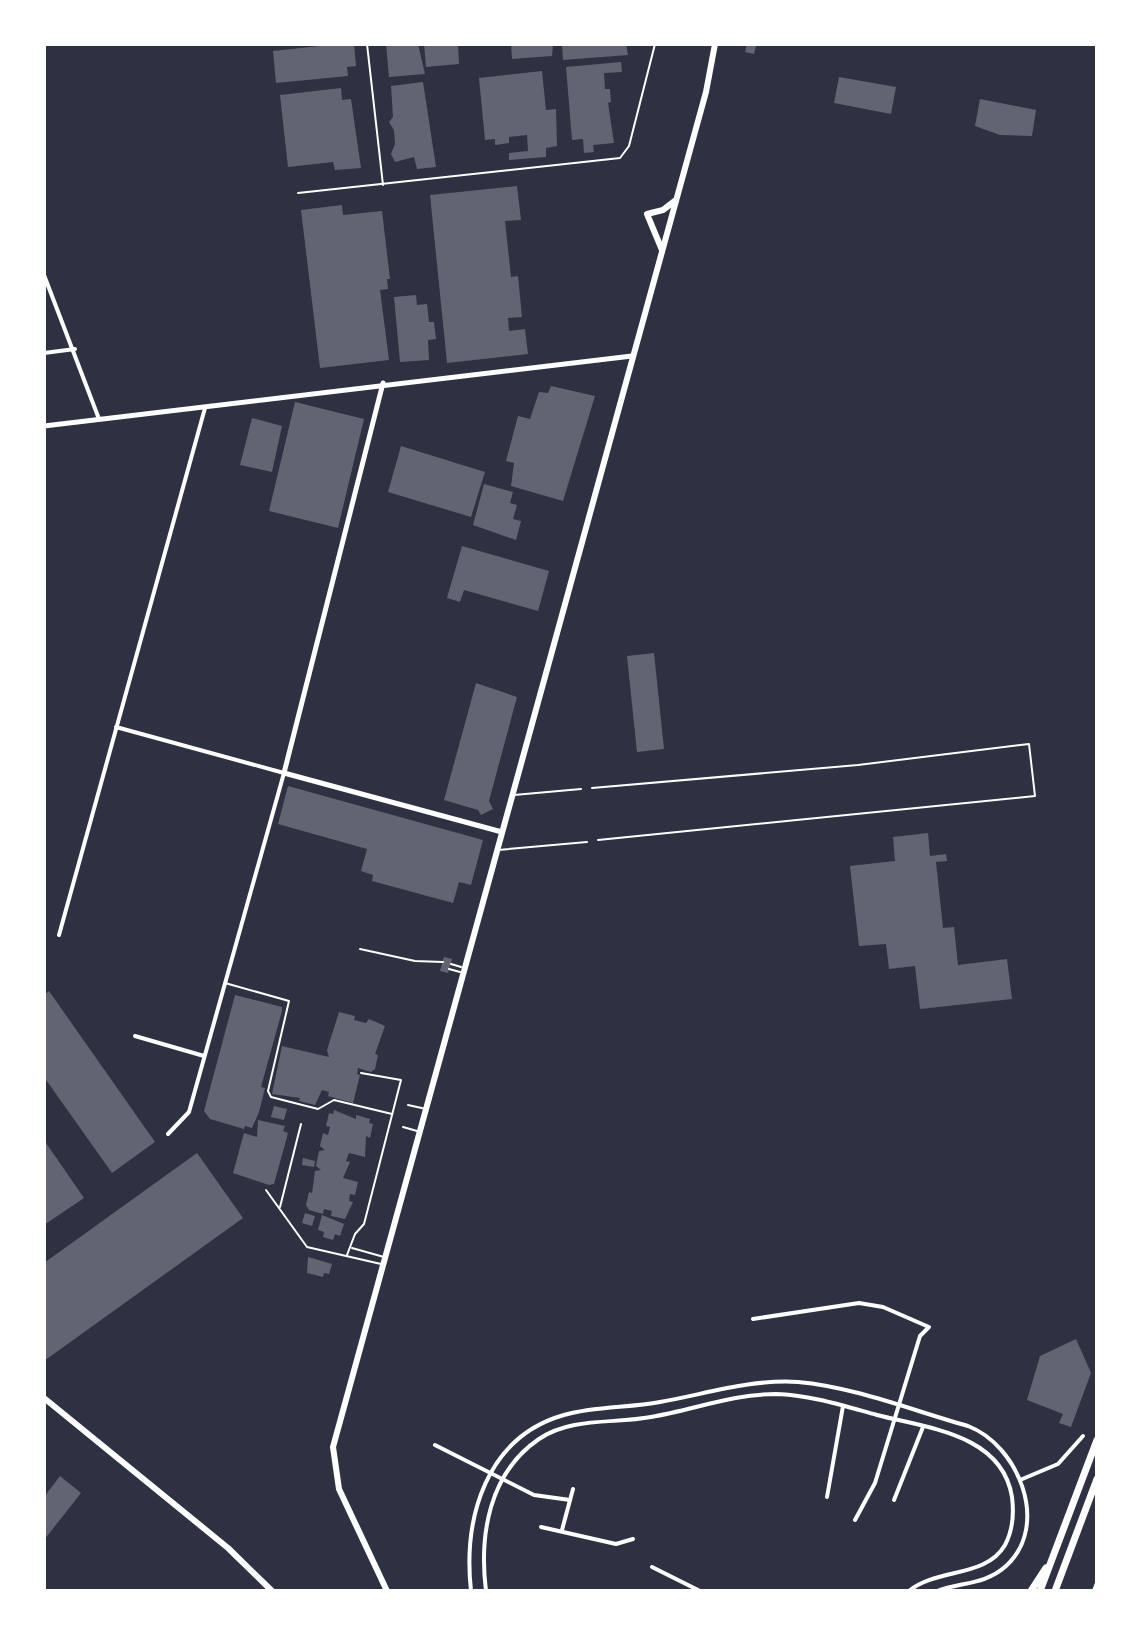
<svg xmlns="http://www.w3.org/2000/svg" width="1141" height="1635" font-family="Raleway,sans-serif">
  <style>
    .building { fill: #626471 }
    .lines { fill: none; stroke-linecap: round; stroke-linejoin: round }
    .service { stroke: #fff; stroke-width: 2 }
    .minor { stroke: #fff; stroke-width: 4 }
    .tertiary { stroke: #fff; stroke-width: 5 }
    .secondary { stroke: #fff; stroke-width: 6 }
    .trunk { stroke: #fff; stroke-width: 7 }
  </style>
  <rect width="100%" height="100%" fill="#2d3142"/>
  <g class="building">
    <path d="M338 44H354L356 66 347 67 348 76 276 83 273 51Z"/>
    <path d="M386 44H418L425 74 389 77Z"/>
    <path d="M424 44H458L459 64 426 67Z"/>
    <path d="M511 44H553L552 56 512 59Z"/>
    <path d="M562 44H626L628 55 563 60Z"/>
    <path d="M747 44 756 46 754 54 745 52Z"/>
    <path d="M621 62 622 72 604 73 605 89H610L611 102 608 103 614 143 593 145 594 152 584 153 583 139 572 140 566 67Z"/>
    <path d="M542 71 546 110 556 109 557 146 546 148V157L509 160V153L528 151 527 135 509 137V143L495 145V139L485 140 479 78Z"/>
    <path d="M839 77 896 87 891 114 834 103Z"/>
    <path d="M423 82 436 167 417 169 414 157 395 162 391 154 395 144 394 130 389 122 393 117 391 86Z"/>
    <path d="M341 88 342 100 351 99 361 168 335 170 333 162 288 167 280 95Z"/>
    <path d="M980 99 1036 110 1032 136 1000 135 975 126Z"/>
    <path d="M517 186 521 220 505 221 511 277 518 276 522 317 508 318 509 331 525 329 528 354 447 363 430 195Z"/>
    <path d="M342 205 343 215 382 211 390 279H387L388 289 380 290 389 360 320 368 301 210Z"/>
    <path d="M416 295 417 305 427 304 429 322H434L436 339 428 340 429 360 400 362 394 297Z"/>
    <path d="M551 386 595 396 563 501 511 486 514 463 506 461 518 416 530 419 539 392 548 393Z"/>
    <path d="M295 402 364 419 338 528 269 511Z"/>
    <path d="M252 418 282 426 272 472 240 465Z"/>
    <path d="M401 446 485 472 471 517 388 492Z"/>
    <path d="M484 484 513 492 510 503 517 505 513 519 521 521 516 540 473 525Z"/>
    <path d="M462 546 549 571 538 611 464 590 460 602 447 598Z"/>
    <path d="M654 653 664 749 637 752 627 656Z"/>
    <path d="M476 683 517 697 489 801 493 809 481 815 478 810 444 800Z"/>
    <path d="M288 786 483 840 471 885 459 882 453 903 372 881 373 875 361 871 367 849 278 824Z"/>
    <path d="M928 833 930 856 946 854 947 861 936 862 943 928 954 927 958 965 1007 959 1012 999 920 1009 915 966 889 969 886 944 859 946 850 866 895 861 893 837Z"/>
    <path d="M444 957 452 959 448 973 440 971Z"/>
    <path d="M49 991 155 1142 112 1173 44 1077V995Z"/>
    <path d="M235 995 282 1007V1011L261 1087 265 1088 259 1112 252 1128 245 1126 244 1129 210 1119 204 1111Z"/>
    <path d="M339 1012 355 1016 354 1020 366 1023 369 1019 385 1026 375 1054 378 1055 375 1069 371 1072 358 1068 357 1074 360 1075 353 1103 328 1096 329 1092 322 1090 315 1105 299 1101 300 1098 272 1094 282 1046 329 1057 327 1050Z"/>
    <path d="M274 1106 287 1109 284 1120 271 1117Z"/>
    <path d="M334 1110 356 1119V1115L370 1119 369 1123 373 1124 370 1138 366 1136 365 1157 349 1153 346 1161 350 1162 343 1178 358 1182 355 1195 350 1194 349 1201 353 1202 345 1219 331 1216 332 1211 324 1209 323 1214 309 1210 306 1205 309 1192 312 1193 315 1171 321 1170 316 1166 319 1151 325 1150 320 1146 323 1133 328 1135 330 1127 326 1126 329 1113 333 1114Z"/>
    <path d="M258 1120 285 1126 283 1131 288 1133 274 1184 269 1185 233 1173 244 1133 257 1137Z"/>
    <path d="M44 1140 84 1198 44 1225Z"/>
    <path d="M197 1153 243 1218 44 1361V1263Z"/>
    <path d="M303 1158 315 1161 314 1167 302 1165Z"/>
    <path d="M305 1213 315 1216 312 1226 302 1223Z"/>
    <path d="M322 1215 344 1224 340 1236 335 1234 333 1240 323 1237 324 1232 318 1230Z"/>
    <path d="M308 1257 332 1264 329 1274 324 1273 323 1277 307 1273Z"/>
    <path d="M1076 1339 1091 1373 1071 1427 1059 1423 1063 1414 1027 1400 1040 1356Z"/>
    <path d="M60 1476 81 1493 44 1540V1497Z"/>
  </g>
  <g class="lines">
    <g class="service">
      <path d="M367 44 383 185"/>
      <path d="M298 193 620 158 629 146 655 44"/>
      <path d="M592 788 858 765 1029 744 1035 796 598 840"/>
      <path d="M514 795 581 789"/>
      <path d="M498 850 587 842"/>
      <path d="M360 949 415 961 443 962"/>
      <path d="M451 964 461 967"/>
      <path d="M449 969 460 972"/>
      <path d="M225 983 289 1001 268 1091 271 1097 318 1109 334 1100 392 1114"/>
      <path d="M408 1105 426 1109"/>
      <path d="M403 1127 417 1131"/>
      <path d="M266 1190 307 1247 381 1264"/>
      <path d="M280 1207 301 1124"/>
      <path d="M352 1248 384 1257"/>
      <path d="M347 1255 355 1234 364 1224 401 1080 361 1073"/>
    </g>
    <g class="minor">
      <path d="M44 275 99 419"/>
      <path d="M44 353 75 349"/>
      <path d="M116 727 284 773 189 1112 168 1134"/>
      <path d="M59 935 205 408"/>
      <path d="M135 1036 204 1056"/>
      <path d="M753 1319 859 1303 883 1307 929 1327 920 1336 875 1483 855 1520"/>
      <path d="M435 1445 534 1495 570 1500"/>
      <path d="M1020 1480 1058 1464 1083 1436"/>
      <path d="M827 1497 843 1406"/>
      <path d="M894 1500 923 1427"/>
      <path d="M541 1527 616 1544 633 1539"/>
      <path d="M562 1530 573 1489"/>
      <path d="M652 1567 700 1591"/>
      <path d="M471 1591C463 1518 486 1437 564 1415 595 1406 629 1408 660 1402 706 1394 750 1379 798 1382 855 1387 914 1411 968 1426 1018 1445 1051 1525 1006 1566 985 1585 961 1582 937 1591"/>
      <path d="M486 1591C479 1535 489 1473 539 1439 571 1417 614 1424 651 1417 693 1410 733 1394 776 1394 810 1395 844 1406 877 1415 927 1428 1002 1434 1012 1497 1014 1513 1013 1530 1005 1545 986 1578 937 1568 909 1591"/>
      <path d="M1094 1591 1097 1583"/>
    </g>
    <g class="tertiary">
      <path d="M383 383 284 773 502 832"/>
      <path d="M44 426 632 356"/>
    </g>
    <g class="secondary">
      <path d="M662 250 647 214 663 210 676 200"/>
      <path d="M44 1398 228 1548 272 1591"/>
      <path d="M387 1591 339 1489 333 1447 706 92 715 44"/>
    </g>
    <g class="trunk">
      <path d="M1031 1591 1046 1568"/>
      <path d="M1040 1591 1097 1440"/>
      <path d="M1055 1591 1097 1479"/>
    </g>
  </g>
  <rect width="1141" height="1635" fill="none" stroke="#ffffff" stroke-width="92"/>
</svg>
